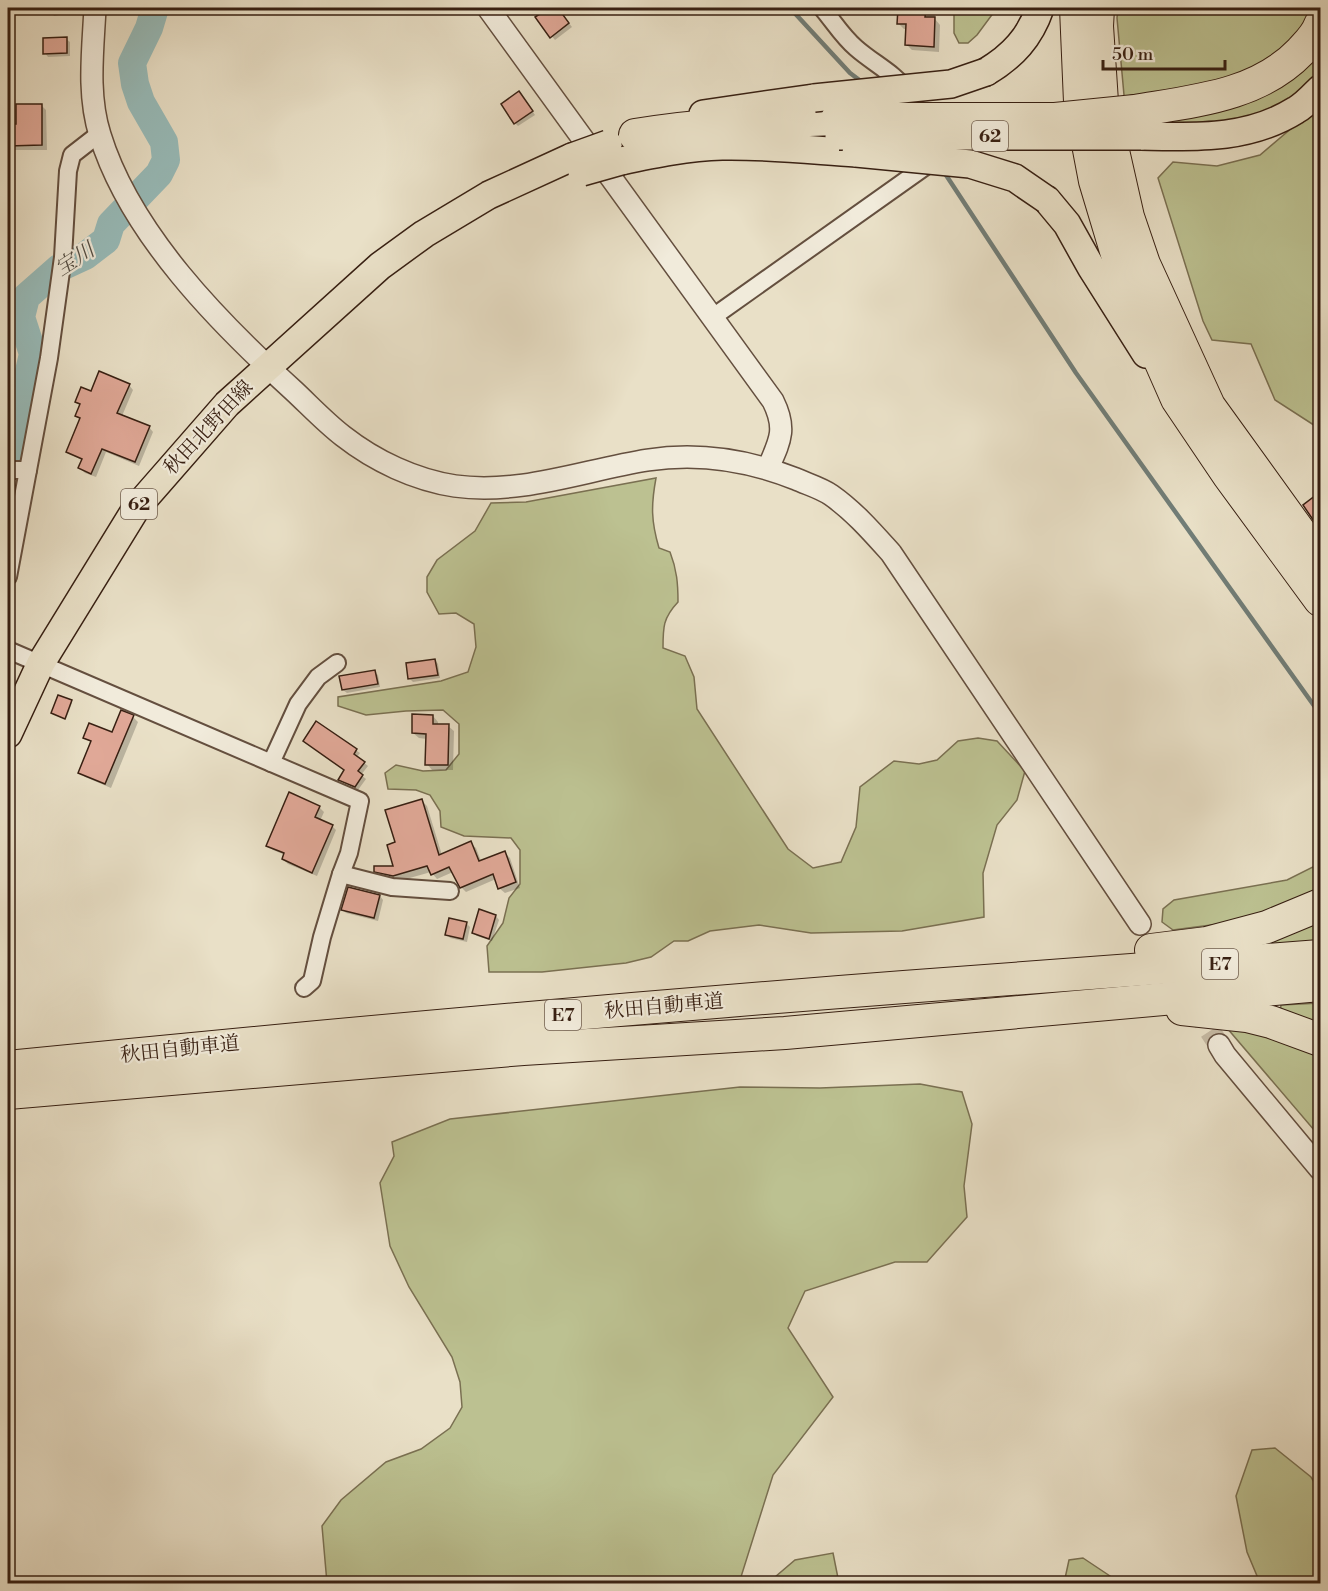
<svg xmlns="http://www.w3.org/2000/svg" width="1328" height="1591" font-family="'Libre Bodoni','Noto Serif JP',serif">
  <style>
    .green { fill: #bcc191; stroke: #7a7052; stroke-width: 1.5 }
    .shadow { fill: #0003 }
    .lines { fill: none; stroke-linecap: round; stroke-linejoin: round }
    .stream { stroke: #717d77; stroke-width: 4.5 }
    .river { stroke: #98bcba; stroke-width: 28 }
    .building { fill: #e0a897; stroke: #371f12; stroke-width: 1.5 }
    .tertiary-tunnel { stroke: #c5b9a3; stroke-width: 21; stroke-dasharray: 21 10; stroke-linecap: butt }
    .minor-casing { stroke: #644f3f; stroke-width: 20 }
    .tertiary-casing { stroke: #644f3f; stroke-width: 24 }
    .primary-casing { stroke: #371f12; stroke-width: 30 }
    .motorway-casing { stroke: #371f12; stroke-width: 34 }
    .minor { stroke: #f1ebdb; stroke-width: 16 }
    .tertiary { stroke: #f1ebdb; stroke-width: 21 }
    .primary { stroke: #e9e0c7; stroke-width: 27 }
    .motorway { stroke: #e9e0c7; stroke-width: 32 }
    .primary-bridge-casing { stroke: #371f12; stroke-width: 30; stroke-linecap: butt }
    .motorway-bridge-casing { stroke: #371f12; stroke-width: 34; stroke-linecap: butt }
    .primary-bridge { stroke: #e9e0c7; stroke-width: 27 }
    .motorway-bridge { stroke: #e9e0c7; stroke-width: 32 }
    .labels { text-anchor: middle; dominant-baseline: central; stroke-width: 4.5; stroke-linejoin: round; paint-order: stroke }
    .shield { fill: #f1ebdb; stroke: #6f5c4e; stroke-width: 1.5 }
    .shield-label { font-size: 18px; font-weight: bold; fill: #371f12 }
    .street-label { font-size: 20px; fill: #371f12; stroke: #f1ebdb }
    .water-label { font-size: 21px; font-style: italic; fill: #544e44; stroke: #f1ebdb }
  </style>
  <rect width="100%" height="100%" fill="#e9e0c7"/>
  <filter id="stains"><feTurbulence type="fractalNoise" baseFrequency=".00333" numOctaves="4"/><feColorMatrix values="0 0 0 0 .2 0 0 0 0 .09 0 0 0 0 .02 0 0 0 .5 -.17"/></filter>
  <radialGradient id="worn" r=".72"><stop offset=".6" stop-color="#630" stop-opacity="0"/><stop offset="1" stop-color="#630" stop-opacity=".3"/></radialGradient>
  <g class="green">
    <path d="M954 8H997L977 35 968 43H959L954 33Z"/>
    <path d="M1118 8H1320L1304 35 1249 75 1125 106 1117 18Z"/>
    <path d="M1320 42V78L1284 108 1223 125 1144 131 1141 121Z"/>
    <path d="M1320 104V429L1275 400 1251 344 1212 340 1203 321 1158 178 1173 162 1217 166 1260 155Z"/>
    <path d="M656 478C651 505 651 521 659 548L670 552C677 570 678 584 678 602 663 618 663 627 663 648L685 656 694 677 697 709 788 849 813 868 841 862 856 827 860 787 894 761 919 764 937 760 958 741 978 738 997 741 1025 771 1017 800 997 825 983 873 984 917 902 931 811 933 759 925 710 931 688 941H674L651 957 626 963 542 972H489L487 946 503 923 509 898 520 884V850L511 838 464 836 441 827 440 811 430 795 416 790 388 789 385 773 396 765 423 771 446 770 459 754V724L443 710 406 711 366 715 338 706V697L441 681 468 672 476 647 474 624 456 613 439 614 427 592V577L437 560 475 531 491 503 526 502Z"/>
    <path d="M1320 858V893L1249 920 1173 930 1162 922 1163 909 1174 900 1287 880 1315 866Z"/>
    <path d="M1320 915V946L1193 958Z"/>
    <path d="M1320 1003V1031L1280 1013 1281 1005Z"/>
    <path d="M1227 1028 1286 1038 1320 1057V1137Z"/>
    <path d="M920 1084 962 1092 972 1124 964 1186 967 1217 927 1262H895L805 1291 788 1328 833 1397 773 1475 740 1580 743 1583H327L322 1526 341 1500 386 1462 421 1449 450 1428 462 1407 460 1382 452 1357 409 1287 390 1246 380 1183 394 1156 392 1142 450 1119 740 1087 820 1088Z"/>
    <path d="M1275 1448 1311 1477 1320 1492V1583H1260L1247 1552 1236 1496 1252 1450Z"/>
    <path d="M833 1553 839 1583H768L795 1560Z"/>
    <path d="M1083 1558 1119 1582 1120 1583H1064L1069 1560Z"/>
  </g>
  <g class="shadow">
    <path d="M50 8H71L72 12 54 16Z"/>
    <path d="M551 8H557L572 27 555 40 537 18Z"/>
    <path d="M899 8H935V19L940 25 939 52 912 50 907 45V29H904L898 23Z"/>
    <path d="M66 39 70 42V56L48 57 45 53Z"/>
    <path d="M523 97 535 115 518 126 515 123Z"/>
    <path d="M41 105 46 110 47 150H11L12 171H8V110Z"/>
    <path d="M129 385 133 390 122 416 149 427 153 432 139 466 106 452 96 477 85 473 80 468 90 460 71 452V455L68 451 81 420 77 416 81 406 76 401 92 393Z"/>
    <path d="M1320 485V527L1305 506 1319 494 1315 488Z"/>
    <path d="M435 660 438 664 440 678 413 682 409 678Z"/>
    <path d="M374 672 378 675 380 687 347 693 343 690Z"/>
    <path d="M71 701 72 703 66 719 54 714Z"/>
    <path d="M433 716 438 722V725L448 726 454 731 453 770H432L427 764V739L419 738 413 733Z"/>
    <path d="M133 717 138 722 111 788 85 777 80 772 92 743 85 737 113 734Z"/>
    <path d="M316 724 360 753 357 757 368 766 361 775 366 779 358 790 340 780 345 771Z"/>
    <path d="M422 801 427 806 442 855 470 843 476 848 481 861 505 853 510 858 520 888 505 893 499 888 496 879 466 892 461 887 453 872 437 879 431 872 399 881 381 876 375 871 395 868 396 843Z"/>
    <path d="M319 807 324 812 320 821 332 826 336 830 317 876 288 864 283 859 285 855 273 850 268 845Z"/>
    <path d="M380 896 383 900 378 921 346 913 343 910Z"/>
    <path d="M496 916 499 920 492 941 477 936 473 933Z"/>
    <path d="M451 919 467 924 470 927 467 942 450 938 447 934Z"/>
  </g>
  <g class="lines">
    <g class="stream">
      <path d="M790 8 850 73 862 82"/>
      <path d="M944 172 1076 373 1320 714"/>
    </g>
    <path class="river" d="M8 463 33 354 21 317 26 297 59 268 85 256 106 240 111 224 159 174 166 160 164 142 141 102 135 84 132 63 149 28 155 8"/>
  </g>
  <g class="building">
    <path d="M549 8H558L569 23 550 38 535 17Z"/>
    <path d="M898 8H926L925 17H935L934 47 905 45 906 24H897Z"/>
    <path d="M67 37V53L43 54V38Z"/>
    <path d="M519 91 533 111 514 124 501 104Z"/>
    <path d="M16 104H42V145L8 146V124H16Z"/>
    <path d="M99 371 130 384 117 413 150 426 135 462 102 449 91 474 78 468 82 459 66 452 80 418 75 416 80 404 75 402 81 387 91 391Z"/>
    <path d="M1320 492V530L1303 505Z"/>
    <path d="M435 659 438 675 408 679 406 663Z"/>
    <path d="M375 670 378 684 342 690 339 676Z"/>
    <path d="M58 695 72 700 65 719 51 713Z"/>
    <path d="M121 710 134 715 105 784 78 773 91 741 83 738 89 723 112 732Z"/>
    <path d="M412 714 433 715V724H449L448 765H425L426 734 412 733Z"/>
    <path d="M316 721 357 749 354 754 365 762 358 771 363 775 355 787 338 780 344 770 303 741Z"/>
    <path d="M289 792 320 806 315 817 333 825 312 873 282 859 284 853 266 846Z"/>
    <path d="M422 799 439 855 471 841 479 861 505 851 516 882 498 889 493 874 460 888 449 867 431 875 427 866 393 876 374 872V866H393L387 845 395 842 385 810Z"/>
    <path d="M348 887 380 895 374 918 341 910Z"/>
    <path d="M479 909 496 915 489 939 472 933Z"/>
    <path d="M449 918 467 922 463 939 445 935Z"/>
  </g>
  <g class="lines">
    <path class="tertiary-tunnel" d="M1193 1005 1219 1045"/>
    <g class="minor-casing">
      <g id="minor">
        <path d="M822 8C834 22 842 36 856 48 873 63 894 73 908 91"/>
        <path d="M713 317 933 161"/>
        <path d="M8 470H28"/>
        <path d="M8 577 49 358 63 257 68 171 72 155 99 134"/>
        <path d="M8 650 360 801 349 853 341 874 322 937 312 981 304 988"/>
        <path d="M271 763 298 704 318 677 337 663"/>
        <path d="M341 874 392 887 450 891"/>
      </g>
    </g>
    <g class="tertiary-casing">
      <g id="tertiary">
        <path d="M95 8C93 50 87 94 100 135 130 233 219 323 294 391 310 406 326 423 343 436 375 461 415 480 455 486 521 495 584 470 648 460 699 452 748 460 796 479 807 484 821 488 831 495 854 511 873 533 891 553L1140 924"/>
        <path d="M488 8 773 401C787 429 780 441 768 468"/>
        <path d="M1219 1045 1225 1055 1320 1169"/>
      </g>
    </g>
    <g class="primary-casing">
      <g id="primary">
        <path d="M986 72C1013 56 1030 37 1040 8"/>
        <path d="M703 114 814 98"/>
        <path d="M1141 136C1196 137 1248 140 1296 110 1305 105 1313 96 1320 89"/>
        <path d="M621 161C654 154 688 147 722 146 767 145 811 150 856 153"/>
        <path d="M1047 200 1067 224 1091 267 1146 354"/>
        <path d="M8 734 41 663 137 507 227 404 380 266 424 234 489 195 572 157"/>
      </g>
    </g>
    <g class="motorway-casing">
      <g id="motorway">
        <path d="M1076 8 1080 102 1095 181 1125 281 1177 399 1229 476 1320 600"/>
        <path d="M1098 8 1097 26 1102 102 1128 217 1144 264 1209 406 1320 560"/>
        <path d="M1135 111C1194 101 1258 96 1301 51 1309 42 1316 36 1320 25"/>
        <path d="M635 135C702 124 769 121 837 119"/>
        <path d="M1151 950 1207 943 1267 927 1320 905"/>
        <path d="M1182 1009 1247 1016 1271 1022 1320 1040"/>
        <path d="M8 1067C306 1037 605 1010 904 987 1043 976 1182 967 1320 956"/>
        <path d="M8 1093 523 1049 785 1033 1320 985"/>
      </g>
    </g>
    <use href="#minor" class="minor"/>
    <use href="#tertiary" class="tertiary"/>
    <use href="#primary" class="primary"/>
    <use href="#motorway" class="motorway"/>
    <g class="primary-bridge-casing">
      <g id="primary-bridge">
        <path d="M814 98 951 84 986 72"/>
        <path d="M839 136H1141"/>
        <path d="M856 153 970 164 1015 178 1047 200"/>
        <path d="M572 157 608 144"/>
        <path d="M582 172 621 161"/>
      </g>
    </g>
    <g class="motorway-bridge-casing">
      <path id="motorway-bridge" d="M837 119H1055L1135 111"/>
    </g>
    <use href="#primary-bridge" class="primary-bridge"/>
    <use href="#motorway-bridge" class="motorway-bridge"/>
  </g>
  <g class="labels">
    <g class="shield">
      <rect x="972" y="121" width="36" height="30" rx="4.5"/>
      <rect x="121" y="489" width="36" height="30" rx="4.5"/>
      <rect x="1202" y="949" width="36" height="30" rx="4.5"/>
      <rect x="545" y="1000" width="36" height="30" rx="4.5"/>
    </g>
    <g class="shield-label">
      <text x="990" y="136">62</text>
      <text x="139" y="504">62</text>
      <text x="1220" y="964">E7</text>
      <text x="563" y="1015">E7</text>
    </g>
    <g class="street-label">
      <text transform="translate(209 428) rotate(-47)">秋田北野田線</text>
      <text transform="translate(664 1007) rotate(-5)">秋田自動車道</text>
      <text transform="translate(180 1050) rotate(-6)">秋田自動車道</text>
    </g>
    <g class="water-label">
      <text transform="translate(75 260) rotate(-33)">宝川</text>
    </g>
  </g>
  <rect width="1328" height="1591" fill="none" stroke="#e9e0c7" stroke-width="30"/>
  <rect x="9" y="9" width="1310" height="1573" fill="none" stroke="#371f12" stroke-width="3"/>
  <rect x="15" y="15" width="1298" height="1561" fill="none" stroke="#371f12" stroke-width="1.5"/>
  <path d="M1103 60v9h122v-9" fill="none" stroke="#371f12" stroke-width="3"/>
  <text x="1112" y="60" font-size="18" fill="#371f12" stroke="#f1ebdb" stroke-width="4.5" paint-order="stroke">50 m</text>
  <rect width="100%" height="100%" filter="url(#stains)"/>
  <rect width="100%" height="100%" fill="url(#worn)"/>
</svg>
